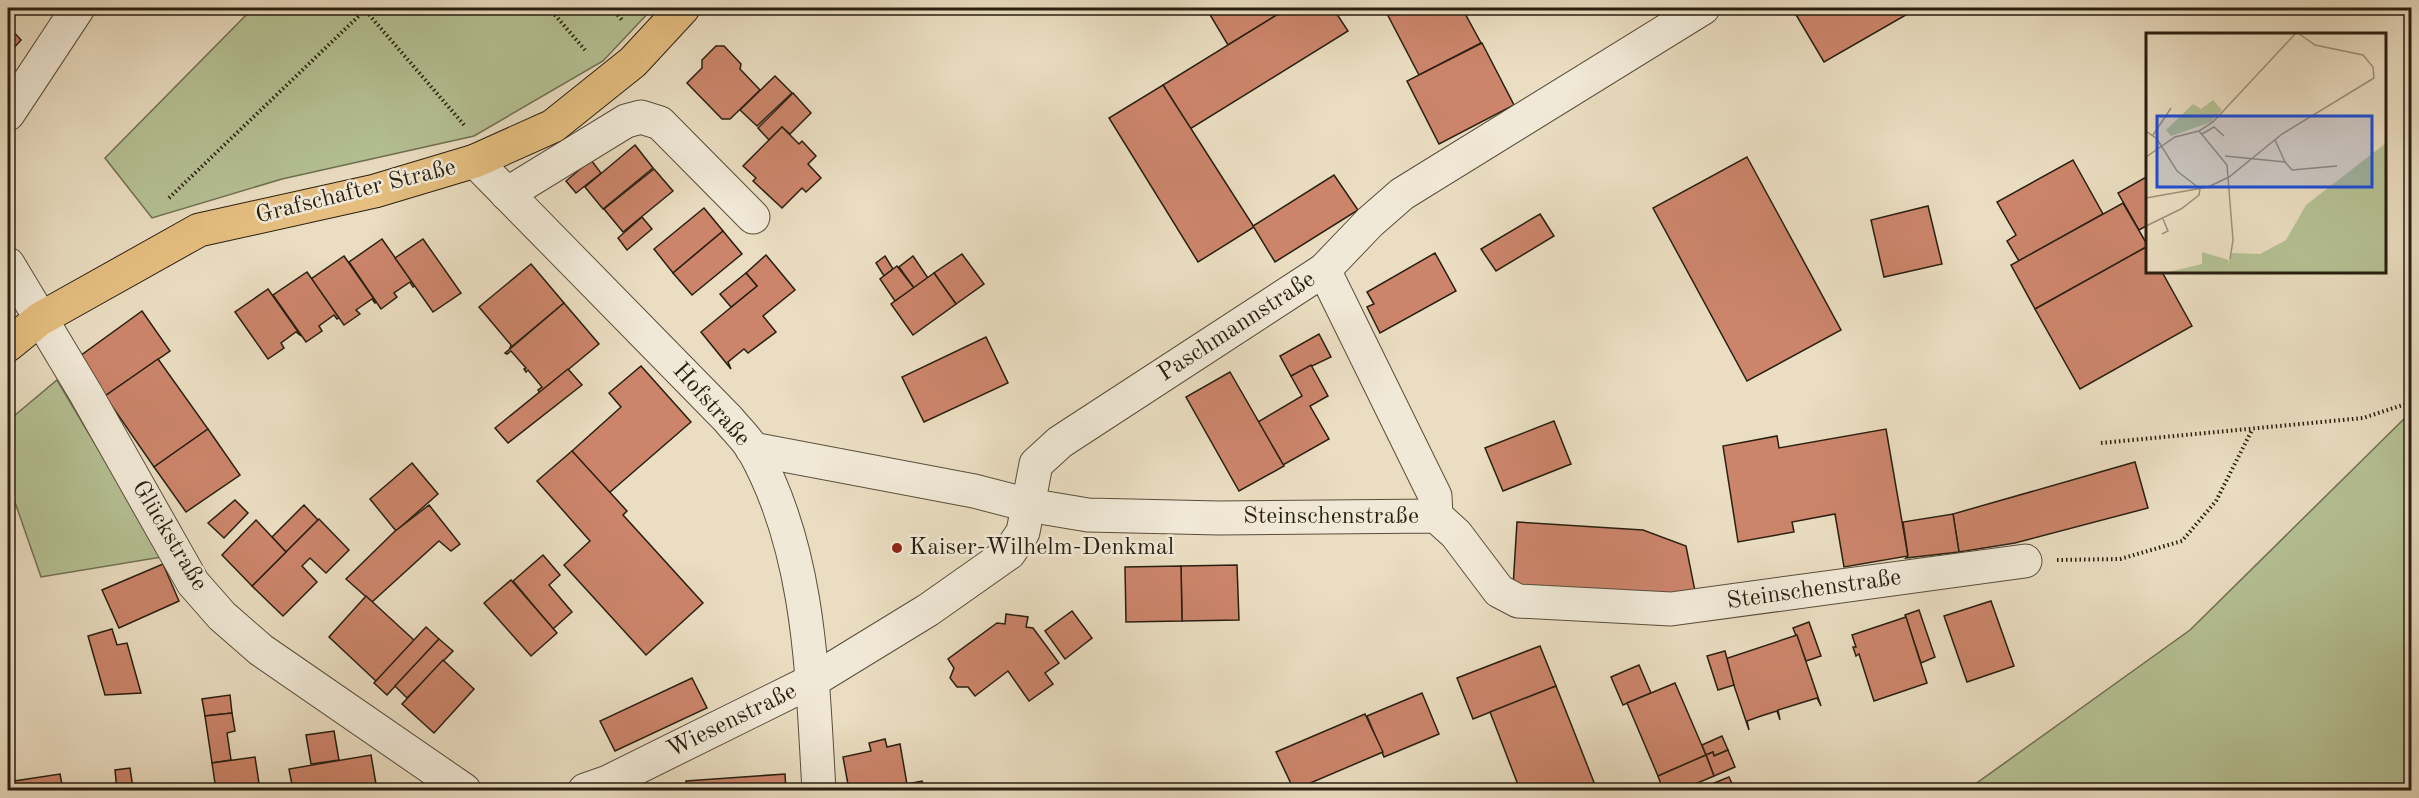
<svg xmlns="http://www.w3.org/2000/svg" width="2419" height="798" font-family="'Old Standard TT',serif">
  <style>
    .green { fill: #b5c194; stroke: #6f7052; stroke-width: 1.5 }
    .building { fill: #cc856b; stroke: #291f10; stroke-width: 1.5 }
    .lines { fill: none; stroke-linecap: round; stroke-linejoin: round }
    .minor-casing { stroke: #594e3c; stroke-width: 35 }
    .major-casing { stroke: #291f10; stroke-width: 35 }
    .path { stroke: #291f10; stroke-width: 4; stroke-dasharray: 1.5 3; stroke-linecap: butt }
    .minor { stroke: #f1e9d7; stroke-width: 33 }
    .major { stroke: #e5be80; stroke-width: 33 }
    .poi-dot { fill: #8f2418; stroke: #f1e9d7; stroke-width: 2 }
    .labels { text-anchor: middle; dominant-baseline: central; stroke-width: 5; stroke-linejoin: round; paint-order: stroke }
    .street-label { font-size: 24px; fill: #291f10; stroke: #f1e9d7 }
    .poi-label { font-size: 24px; fill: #291f10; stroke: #f1e9d7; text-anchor: start }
    .inset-road { fill: none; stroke: #9d917a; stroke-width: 1.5 }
    .view { fill: #1d4ed8; fill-opacity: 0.15; stroke: #1d4ed8; stroke-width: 3 }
    .inset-edge { fill: none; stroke: #291f10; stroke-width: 3 }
  </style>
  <rect width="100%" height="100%" fill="#eaddc1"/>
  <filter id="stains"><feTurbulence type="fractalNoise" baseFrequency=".00333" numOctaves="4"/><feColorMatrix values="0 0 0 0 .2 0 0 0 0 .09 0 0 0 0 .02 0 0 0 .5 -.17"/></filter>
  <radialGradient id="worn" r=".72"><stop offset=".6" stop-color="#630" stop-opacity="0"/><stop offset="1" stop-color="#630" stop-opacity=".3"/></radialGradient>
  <g class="green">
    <path d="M253 8H653L603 61 474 136 282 179 152 218 105 158Z"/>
    <path d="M57 380 162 557 41 577 8 482V421Z"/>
    <path d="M2411 412V790H1967L2190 630Z"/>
  </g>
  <g class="building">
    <path d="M1206 8H1288L1228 45Z"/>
    <path d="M1288 8H1333L1348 31 1190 129 1163 85Z"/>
    <path d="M1384 8H1462L1481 43 1419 75Z"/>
    <path d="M1792 8H1918L1824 62Z"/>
    <path d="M8 26 21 40 8 54Z"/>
    <path d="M1482 43 1514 105 1439 144 1407 81Z"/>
    <path d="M716 46H724L741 64 740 69 760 90 730 119H722L687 83 702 68V60Z"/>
    <path d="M775 76 792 93 757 126 740 110Z"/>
    <path d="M1163 85 1254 227 1198 262 1109 118Z"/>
    <path d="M793 93 811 113 790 134 782 127 769 140 758 128Z"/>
    <path d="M782 127 799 144 802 141 816 156 808 164 821 178 806 192 802 188 782 208 753 181 756 178 743 166Z"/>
    <path d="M635 145 653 168 603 209 585 187Z"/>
    <path d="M1747 157 1841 330 1747 381 1653 208Z"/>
    <path d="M591 160 601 173 576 193 566 181Z"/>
    <path d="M2073 160 2103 214 2019 261 2007 241 2016 235 1997 202Z"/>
    <path d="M654 169 673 191 623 232 604 209Z"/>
    <path d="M1334 175 1358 210 1275 262 1253 226Z"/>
    <path d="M2148 176V225L2139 230 2118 193Z"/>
    <path d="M2123 203 2148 246 2035 309 2011 265Z"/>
    <path d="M1928 206 1942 264 1884 277 1871 220Z"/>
    <path d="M704 208 723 231 673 273 654 249Z"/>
    <path d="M1540 214 1554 236 1496 271 1481 249Z"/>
    <path d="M642 217 652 229 627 250 618 238Z"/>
    <path d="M723 231 742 254 692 295 673 273Z"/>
    <path d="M382 239 415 286 413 287 410 282 394 293 397 297 381 309 349 262Z"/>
    <path d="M423 239 461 293 433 312 395 258Z"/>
    <path d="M2148 246V272H2162L2192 326 2080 389 2035 309Z"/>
    <path d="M1435 253 1456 291 1380 333 1367 307 1374 304 1367 292Z"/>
    <path d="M962 254 984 284 956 304 934 273Z"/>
    <path d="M766 255 795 290 763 316 776 332 748 353 744 349 728 362 731 369 701 332 757 286 746 273Z"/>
    <path d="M344 256 376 302 375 303 372 299 356 310 360 314 344 325 311 279Z"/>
    <path d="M885 256 893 269 884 276 876 263Z"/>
    <path d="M913 256 928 278 914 288 899 267Z"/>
    <path d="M531 264 564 303 510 348 511 345 479 307Z"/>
    <path d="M897 266 914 288 895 301 880 279Z"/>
    <path d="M307 272 339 318 337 319 334 315 319 326 322 331 306 342 273 295Z"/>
    <path d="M746 273 757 286 731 307 720 294Z"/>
    <path d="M934 273 956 304 913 335 891 304Z"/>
    <path d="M268 289 301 336 296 332 281 343 284 348 268 359 235 312Z"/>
    <path d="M564 303 599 344 540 393 538 390 542 387 528 370 526 372 524 369 526 368 511 351 507 354 505 353Z"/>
    <path d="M142 311 170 351 105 396 80 356Z"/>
    <path d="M1319 334 1331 357 1291 376 1280 356Z"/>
    <path d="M986 337 1008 383 924 422 902 377Z"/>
    <path d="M158 359 208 429 154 467 105 396Z"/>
    <path d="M1311 365 1328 396 1310 406 1329 439 1283 465 1258 422 1302 396 1291 376Z"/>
    <path d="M641 366 691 422 609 493 572 451 621 407 609 393Z"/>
    <path d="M568 369 582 385 508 443 495 428Z"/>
    <path d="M1230 372 1284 466 1239 491 1186 397Z"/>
    <path d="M1554 421 1571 464 1503 491 1485 448Z"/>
    <path d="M208 429 240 475 186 512 154 467Z"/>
    <path d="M1886 429 1908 556 1844 567 1835 514 1792 522 1794 532 1738 542 1723 446 1777 436 1779 448Z"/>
    <path d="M572 451 627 511 623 515 703 603 646 655 564 565 590 541 537 481Z"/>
    <path d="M2135 462 2148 508 2015 543 1959 552 1953 514Z"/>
    <path d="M412 463 438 494 396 531 370 499Z"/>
    <path d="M235 500 248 513 224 538 208 523Z"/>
    <path d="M304 505 318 520 286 552 272 537Z"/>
    <path d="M429 505 460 544 451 551 439 541 372 602 346 579 394 532Z"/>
    <path d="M1953 514 1959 552 1906 558 1908 556 1903 522Z"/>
    <path d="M319 519 349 550 326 573 310 558 302 566 317 582 283 616 252 586Z"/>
    <path d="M256 520 286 552 252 586 222 555Z"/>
    <path d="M1517 522 1643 530 1686 546 1695 591 1657 596 1513 587Z"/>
    <path d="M543 555 560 575 549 585 572 612 553 629 513 581Z"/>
    <path d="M163 564 179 601 119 628 102 590Z"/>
    <path d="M1237 565 1239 620 1182 621 1181 566Z"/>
    <path d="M1181 566 1182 621 1126 622 1125 567Z"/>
    <path d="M511 580 557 633 531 656 484 603Z"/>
    <path d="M366 596 415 641 377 682 329 637Z"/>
    <path d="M1991 601 2014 666 1967 682 1944 616Z"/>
    <path d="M1919 610 1935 657 1921 663 1905 615Z"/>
    <path d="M1072 611 1092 638 1065 659 1045 631Z"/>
    <path d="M1006 614 1028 617 1026 627 1033 628 1059 663 1045 673 1053 684 1029 701 1008 671 975 696 968 687H957L950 678 954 668 948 659 997 623 1005 624Z"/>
    <path d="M1906 617 1927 683 1874 701 1859 654 1856 656 1853 647H1856L1852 635Z"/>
    <path d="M1809 622 1821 656 1806 661 1793 628Z"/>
    <path d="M426 627 439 639 387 695 374 683Z"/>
    <path d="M112 629 117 645 127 643 141 693 105 695 88 636Z"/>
    <path d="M1797 635 1821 706 1817 698 1778 710 1780 720 1777 711 1761 716 1747 721 1749 730 1725 659Z"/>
    <path d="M439 639 453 651 407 698 395 686Z"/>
    <path d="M1540 646 1556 686 1473 719 1457 678Z"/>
    <path d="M1725 651 1734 685 1718 690 1707 656Z"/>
    <path d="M443 660 474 689 434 733 402 704Z"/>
    <path d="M1639 665 1651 693 1623 705 1611 677Z"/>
    <path d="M692 678 707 708 615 751 600 721Z"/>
    <path d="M1675 683 1706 755 1658 776 1627 703Z"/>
    <path d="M1556 686 1597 790H1520L1490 712Z"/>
    <path d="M1422 693 1439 734 1384 757 1367 716Z"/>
    <path d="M230 695 232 713 205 716 202 699Z"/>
    <path d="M232 713 235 731 227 733 231 760 212 763 205 716Z"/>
    <path d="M1365 714 1383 752 1294 790 1276 752Z"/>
    <path d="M334 731 339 760 311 764 306 735Z"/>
    <path d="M1722 736 1728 750 1714 756 1713 752 1706 755 1702 745Z"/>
    <path d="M885 739 887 747 900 744 908 790H849L843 757 871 751 869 743Z"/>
    <path d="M1728 750 1735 767 1714 776 1706 755 1713 752 1714 756Z"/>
    <path d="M371 755 377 790H293L289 769Z"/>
    <path d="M1706 755 1714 776 1681 790H1663L1658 776Z"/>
    <path d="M255 757 260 790H216L212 763Z"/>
    <path d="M130 768 133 788 149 785 150 790H117L115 770Z"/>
    <path d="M60 774 63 790H8V782Z"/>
    <path d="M785 774 786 790H686V781Z"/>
    <path d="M1729 777 1735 790H1706L1704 787Z"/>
    <path d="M922 781 925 790H908L906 784Z"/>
  </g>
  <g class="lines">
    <g class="minor-casing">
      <g id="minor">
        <path d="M8 114 78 8"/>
        <path d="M475 161 728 419C736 429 747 439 754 451 811 554 812 676 819 790"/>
        <path d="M507 194 626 121 641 117 660 123 753 217"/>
        <path d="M8 264 86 394 193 583 222 616 261 650 464 790"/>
        <path d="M1324 270 1435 496 1436 516"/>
        <path d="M752 449 974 491 1028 505 1088 515 1219 518 1436 516 1456 534 1499 591 1518 601 1671 609 2025 561"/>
        <path d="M585 790 608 782 812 681 928 610 1009 553 1023 532 1036 464 1060 442 1324 270 1370 222 1402 194 1703 8"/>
      </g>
    </g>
    <g class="major-casing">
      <path id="major" d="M8 345 40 319 199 230 375 191 475 161 553 126 633 62 683 8"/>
    </g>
    <g class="path">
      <path d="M367 8 365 10 465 126"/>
      <path d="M549 8 585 50"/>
      <path d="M612 8 622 20"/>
      <path d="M169 198 365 10 362 8"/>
      <path d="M2101 443 2363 418 2412 402"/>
      <path d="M2057 560 2120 559 2182 541 2216 501 2252 430"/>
    </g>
    <use href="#minor" class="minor"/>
    <use href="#major" class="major"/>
  </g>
  <circle class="poi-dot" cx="897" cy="548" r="6"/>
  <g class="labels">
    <g class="street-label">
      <text transform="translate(356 192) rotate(-14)">Grafschafter Straße</text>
      <text transform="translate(1237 327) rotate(-33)">Paschmannstraße</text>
      <text transform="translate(711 405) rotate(48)">Hofstraße</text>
      <text x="1331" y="517">Steinschenstraße</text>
      <text transform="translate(169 536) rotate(59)">Glückstraße</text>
      <text transform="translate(1814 590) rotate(-8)">Steinschenstraße</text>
      <text transform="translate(732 721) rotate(-26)">Wiesenstraße</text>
    </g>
    <g class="poi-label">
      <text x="909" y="548">Kaiser-Wilhelm-Denkmal</text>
    </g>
  </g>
  <g transform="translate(2146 33)">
    <rect width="240" height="240" fill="#eaddc1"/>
    <path d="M67 67 76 77 65 89 25 103 20 97 47 71 55 76ZM240 110V240H18L56 231V219L83 227 79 239 86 220 114 221 140 207 160 172Z" fill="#b5c194"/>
    <path class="inset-road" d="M0 98 11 106 31 138 53 155M53 98 81 132 87 207 84 226M56 101 68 94 78 103M7 102 25 75M129 107 139 129M79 123 139 129 146 137 191 133M0 124 29 104 53 98 67 89 150 0M0 165 62 154 83 144 136 101 228 45 227 34 217 22 169 12 152 0M0 193 35 176 53 162 54 156M16 201 22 198 17 186"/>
    <path class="view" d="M11 83H226V154H11Z"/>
    <rect width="240" height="240" class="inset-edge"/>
  </g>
  <rect width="2419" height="798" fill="none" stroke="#eaddc1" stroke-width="30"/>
  <rect x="9" y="9" width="2401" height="780" fill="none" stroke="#291f10" stroke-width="3"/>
  <rect x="15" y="15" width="2389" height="768" fill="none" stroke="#291f10" stroke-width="1.5"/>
  <rect width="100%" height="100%" filter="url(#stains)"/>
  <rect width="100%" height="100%" fill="url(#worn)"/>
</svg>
